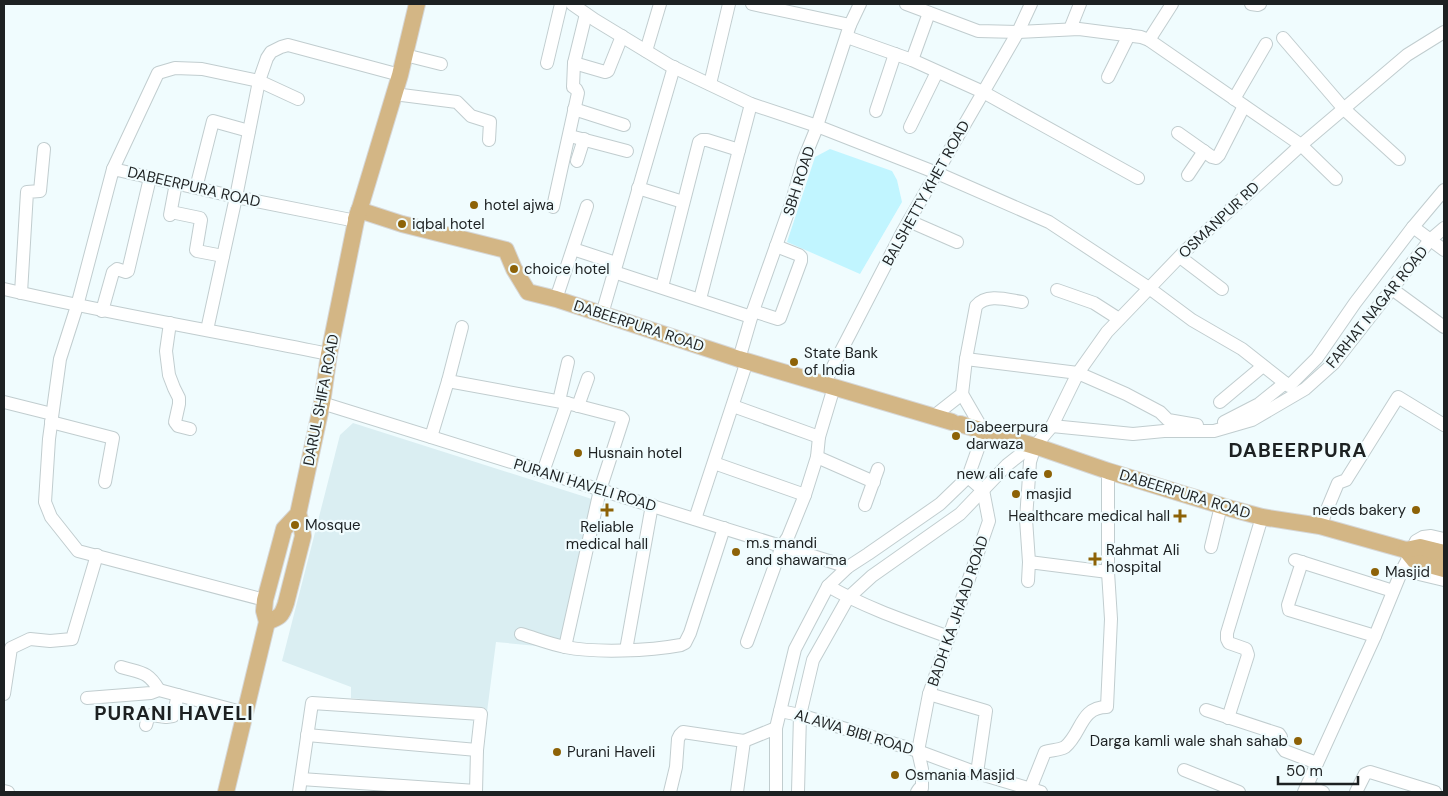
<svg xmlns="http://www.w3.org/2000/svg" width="1448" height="796" font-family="'DM Sans',sans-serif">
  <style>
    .built { fill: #daeef2 }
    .green { fill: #c1f5ff }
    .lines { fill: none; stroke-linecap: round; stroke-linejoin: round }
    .minor-casing { stroke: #c1cdcf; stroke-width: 14 }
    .major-casing { stroke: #d6d7d7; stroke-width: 18 }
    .minor { stroke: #fff; stroke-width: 12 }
    .major { stroke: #d3b685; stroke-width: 16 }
    .poi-dot { fill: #8d6207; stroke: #f0fcfe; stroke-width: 2 }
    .labels { text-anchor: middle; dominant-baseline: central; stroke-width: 4.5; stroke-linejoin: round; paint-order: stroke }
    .street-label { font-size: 15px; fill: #1d2122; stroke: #f0fcfe }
    .poi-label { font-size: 15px; fill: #1d2122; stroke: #f0fcfe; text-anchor: start }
    .district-label { font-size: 20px; font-weight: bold; letter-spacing: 1px; fill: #1d2122; stroke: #f0fcfe }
  </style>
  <rect width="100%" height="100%" fill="#f0fcfe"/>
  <path class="built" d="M353 423 595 500 568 649 496 642 487 712 351 698V687L282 661 340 435Z"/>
  <path class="green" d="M830 149 892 171 897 180 902 202 860 274 810 252 787 242 815 157Z"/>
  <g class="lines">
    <g class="minor-casing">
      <g id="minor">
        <path d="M572 4 595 20 669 65 751 104 817 126 937 173 1049 222 1149 288 1192 320 1242 349 1289 386 1317 358 1355 303 1413 227 1444 190"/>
        <path d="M752 4 850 25"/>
        <path d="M906 4 978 31 1018 32 1079 29 1141 37 1149 40 1301 145 1336 179"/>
        <path d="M1251 4 1258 5 1260 4"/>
        <path d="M1070 29 1080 4"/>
        <path d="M847 37 912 60 983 92 1138 178"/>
        <path d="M1283 38 1344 109 1399 159"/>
        <path d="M1149 40 1172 4"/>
        <path d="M646 51 660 4"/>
        <path d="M405 55 441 64"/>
        <path d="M912 60 929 13"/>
        <path d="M547 63 561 4"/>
        <path d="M574 63 605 72 608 71 622 36"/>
        <path d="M1108 77 1129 35"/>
        <path d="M710 84 729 4"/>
        <path d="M394 94 457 102 471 116 490 122 489 140"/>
        <path d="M1234 99 1266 44"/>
        <path d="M574 109 624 125"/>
        <path d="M876 111 895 54"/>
        <path d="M910 127 937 72"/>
        <path d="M1178 133 1212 157 1216 158 1219 155 1244 106"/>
        <path d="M570 136 627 151"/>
        <path d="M577 161 584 139"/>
        <path d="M113 169 158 73 175 68 202 69 259 81 298 99"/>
        <path d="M1188 175 1204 151"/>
        <path d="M196 188 213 121 249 131"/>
        <path d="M638 188 683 202"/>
        <path d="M553 207 578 93 576 89 573 87 574 63 586 14"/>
        <path d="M171 212 200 218 201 220 196 250 197 251 223 256"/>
        <path d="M170 215 176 183"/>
        <path d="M909 221 957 242"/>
        <path d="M1413 227 1444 250"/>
        <path d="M573 249 616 263"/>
        <path d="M1180 257 1222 289"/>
        <path d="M614 272 751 317"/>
        <path d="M662 287 699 142 702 140H707L739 150"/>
        <path d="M4 289C111 314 221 332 329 354"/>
        <path d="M1392 289 1444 327"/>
        <path d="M1057 290 1094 303 1119 319"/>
        <path d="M21 293 27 192 40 191 44 149"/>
        <path d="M556 299 587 206"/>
        <path d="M700 299 751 104"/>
        <path d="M102 311 113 272 117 269 126 272 128 271 150 178"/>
        <path d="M753 311 778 319 780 318 801 261V257L799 255 776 246"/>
        <path d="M602 314 674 67"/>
        <path d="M170 323 166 351 169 375 174 388 179 398V404L175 422 178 426 190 429"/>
        <path d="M207 330 236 197 259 81 267 58 271 52 281 47 288 45 400 75"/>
        <path d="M739 359 753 311 791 204 804 159 815 132 850 25 860 4"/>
        <path d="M966 359 976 306C987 293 1008 300 1022 302"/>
        <path d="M448 381 462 327"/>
        <path d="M824 384 903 231 1018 32 1031 4"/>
        <path d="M559 401 568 362"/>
        <path d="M4 402 52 414"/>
        <path d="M1220 402 1263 366"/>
        <path d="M322 403 848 567"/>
        <path d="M578 406 588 378"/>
        <path d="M733 406 819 437"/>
        <path d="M934 416 962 394 966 359 1078 373 1126 394 1160 412 1168 420 1197 425"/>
        <path d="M51 422 113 438 105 482"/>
        <path d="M1224 422 1259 404 1285 383"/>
        <path d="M1052 426 1133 434 1164 431H1214L1252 420 1305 389 1334 363 1430 240 1444 228"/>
        <path d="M431 437 448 381 567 403 543 472"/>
        <path d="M817 457 874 482"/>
        <path d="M714 463 805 495"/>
        <path d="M865 505 878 469"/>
        <path d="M695 519 747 361"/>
        <path d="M1320 526 1338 483 1346 480 1398 397 1444 425"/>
        <path d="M1211 547 1221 506"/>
        <path d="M1295 560 1393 591"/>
        <path d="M1029 562 1026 519 1030 462 1035 446 1052 426 1078 373 1107 332 1185 251 1301 145 1407 55 1444 32"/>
        <path d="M1302 562 1288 605 1289 610 1375 636"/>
        <path d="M1402 570 1444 580"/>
        <path d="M1028 581 1029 562 1108 572"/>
        <path d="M828 586C866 608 908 622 949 637"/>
        <path d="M265 600 78 551 51 517 45 502 49 439 60 359 77 306 113 169 236 197 356 221"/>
        <path d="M521 634C535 638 550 644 565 647 596 653 649 651 681 645L685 643 690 633 724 528"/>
        <path d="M747 642 782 546 788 537 805 495 817 457 819 437 834 387"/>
        <path d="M565 647 600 490 623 419 621 417 567 403"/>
        <path d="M626 650 652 505"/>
        <path d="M121 667C141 673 148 671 159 690"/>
        <path d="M4 694 11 648 30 639 50 641 72 639 97 555"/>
        <path d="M929 694 986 711 977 773"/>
        <path d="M87 698 151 693 159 690 245 713"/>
        <path d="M1206 710 1279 734 1281 737 1282 747 1285 751 1317 763"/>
        <path d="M780 711 800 715 918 751 977 773 1041 792"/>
        <path d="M1228 718 1248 655 1246 649 1229 643 1227 639V633L1262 517"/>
        <path d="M146 725 148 718 151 715 166 717 173 716 178 695"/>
        <path d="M307 735 477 750"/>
        <path d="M744 741 776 728"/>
        <path d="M1184 770 1239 792"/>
        <path d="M301 779 476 791"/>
        <path d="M1307 786 1323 792"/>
        <path d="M4 791 8 792"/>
        <path d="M299 792 312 703 481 714 477 750 476 792"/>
        <path d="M670 792 676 767 678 739 680 735 683 732 744 741 737 792"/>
        <path d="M776 792V728L795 649 828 586 848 567 868 554 940 504 968 477 984 432 962 394"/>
        <path d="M798 792 800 715 813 660 848 598 872 576 960 514 1007 465 1021 454 1035 446"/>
        <path d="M917 792 919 789 922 788V769L918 751 929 694 989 521 983 490 968 477"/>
        <path d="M1029 792 1045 752C1051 750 1060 750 1065 747 1082 733 1080 707 1107 707L1111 619 1108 572V471"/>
        <path d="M1304 792 1375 636 1402 570 1410 555 1416 541 1423 537 1431 536 1444 539"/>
        <path d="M1356 792 1365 774 1370 772 1435 792"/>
      </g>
    </g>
    <g class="major-casing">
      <g id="major">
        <path d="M356 219 359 210 402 224 506 250 514 269 528 292 556 299 739 359 952 422"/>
        <path d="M960 424 1041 448 1108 471 1232 509 1262 517 1320 526 1406 550 1415 561 1444 569"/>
        <path d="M1406 550 1420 547 1444 553"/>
        <path d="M267 622C280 617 282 616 286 603L303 536 301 522 298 514"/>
        <path d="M226 792 267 622 264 611 265 600 284 529 298 514 322 403 329 354 356 221 400 75 417 4"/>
      </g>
    </g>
    <use href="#minor" class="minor"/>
    <use href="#major" class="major"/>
  </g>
  <g class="poi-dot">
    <circle cx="474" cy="205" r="5"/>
    <circle cx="402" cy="224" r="5"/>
    <circle cx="514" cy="269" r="5"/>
    <circle cx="794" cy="362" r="5"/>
    <circle cx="956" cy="436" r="5"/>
    <circle cx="578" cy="453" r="5"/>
    <circle cx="1048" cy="474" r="5"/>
    <circle cx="1016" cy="494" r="5"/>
    <path d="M604.5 502.5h5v5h5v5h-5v5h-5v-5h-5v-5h5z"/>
    <circle cx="1416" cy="510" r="5"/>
    <path d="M1177.5 508.5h5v5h5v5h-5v5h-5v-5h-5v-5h5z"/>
    <circle cx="295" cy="525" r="5"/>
    <circle cx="736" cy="552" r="5"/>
    <path d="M1092.5 551.5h5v5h5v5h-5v5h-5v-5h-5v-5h5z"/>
    <circle cx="1375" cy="572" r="5"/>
    <circle cx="1298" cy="741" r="5"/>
    <circle cx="557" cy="752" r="5"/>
    <circle cx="895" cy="775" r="5"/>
  </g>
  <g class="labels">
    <g class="street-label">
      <text transform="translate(799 181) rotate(-72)">SBH ROAD</text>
      <text transform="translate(194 187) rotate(13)">DABEERPURA ROAD</text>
      <text transform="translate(926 193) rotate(-61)">BALSHETTY KHET ROAD</text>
      <text transform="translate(1219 220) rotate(-43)">OSMANPUR RD</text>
      <text transform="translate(1377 307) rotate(-51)">FARHAT NAGAR ROAD</text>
      <text transform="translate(639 326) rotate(18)">DABEERPURA ROAD</text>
      <text transform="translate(321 400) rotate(-79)">DARUL SHIFA ROAD</text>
      <text transform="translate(585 485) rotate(17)">PURANI HAVELI ROAD</text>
      <text transform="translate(1185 494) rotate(17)">DABEERPURA ROAD</text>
      <text transform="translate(958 611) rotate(-71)">BADH KA JHAAD ROAD</text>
      <text transform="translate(854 732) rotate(17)">ALAWA BIBI ROAD</text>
    </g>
    <g class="poi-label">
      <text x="484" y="205">hotel ajwa</text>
      <text x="412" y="224">iqbal hotel</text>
      <text x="524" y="269">choice hotel</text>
      <text x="804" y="353">State Bank<tspan x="804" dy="17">of India</tspan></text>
      <text x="966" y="427">Dabeerpura<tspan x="966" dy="17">darwaza</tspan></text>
      <text x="588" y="453">Husnain hotel</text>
      <text x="1038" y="474" text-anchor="end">new ali cafe</text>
      <text x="1026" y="494">masjid</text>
      <text x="1406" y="510" text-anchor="end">needs bakery</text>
      <text x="1170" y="516" text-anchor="end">Healthcare medical hall</text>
      <text x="305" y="525">Mosque</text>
      <text x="607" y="527" text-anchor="middle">Reliable<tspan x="607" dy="17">medical hall</tspan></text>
      <text x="746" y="543">m.s mandi<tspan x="746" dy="17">and shawarma</tspan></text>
      <text x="1106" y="550">Rahmat Ali<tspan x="1106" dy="17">hospital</tspan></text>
      <text x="1385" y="572">Masjid</text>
      <text x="1288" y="741" text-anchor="end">Darga kamli wale shah sahab</text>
      <text x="567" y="752">Purani Haveli</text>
      <text x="905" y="775">Osmania Masjid</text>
    </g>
    <g class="district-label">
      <text x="1298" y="450">DABEERPURA</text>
      <text x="174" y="713">PURANI HAVELI</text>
    </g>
  </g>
  <rect width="1448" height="796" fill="none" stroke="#1d2122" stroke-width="10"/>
  <path d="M1278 776v8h80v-8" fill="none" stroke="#1d2122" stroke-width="2.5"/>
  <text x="1286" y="776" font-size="15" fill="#1d2122" stroke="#f0fcfe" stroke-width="4" paint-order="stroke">50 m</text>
</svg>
